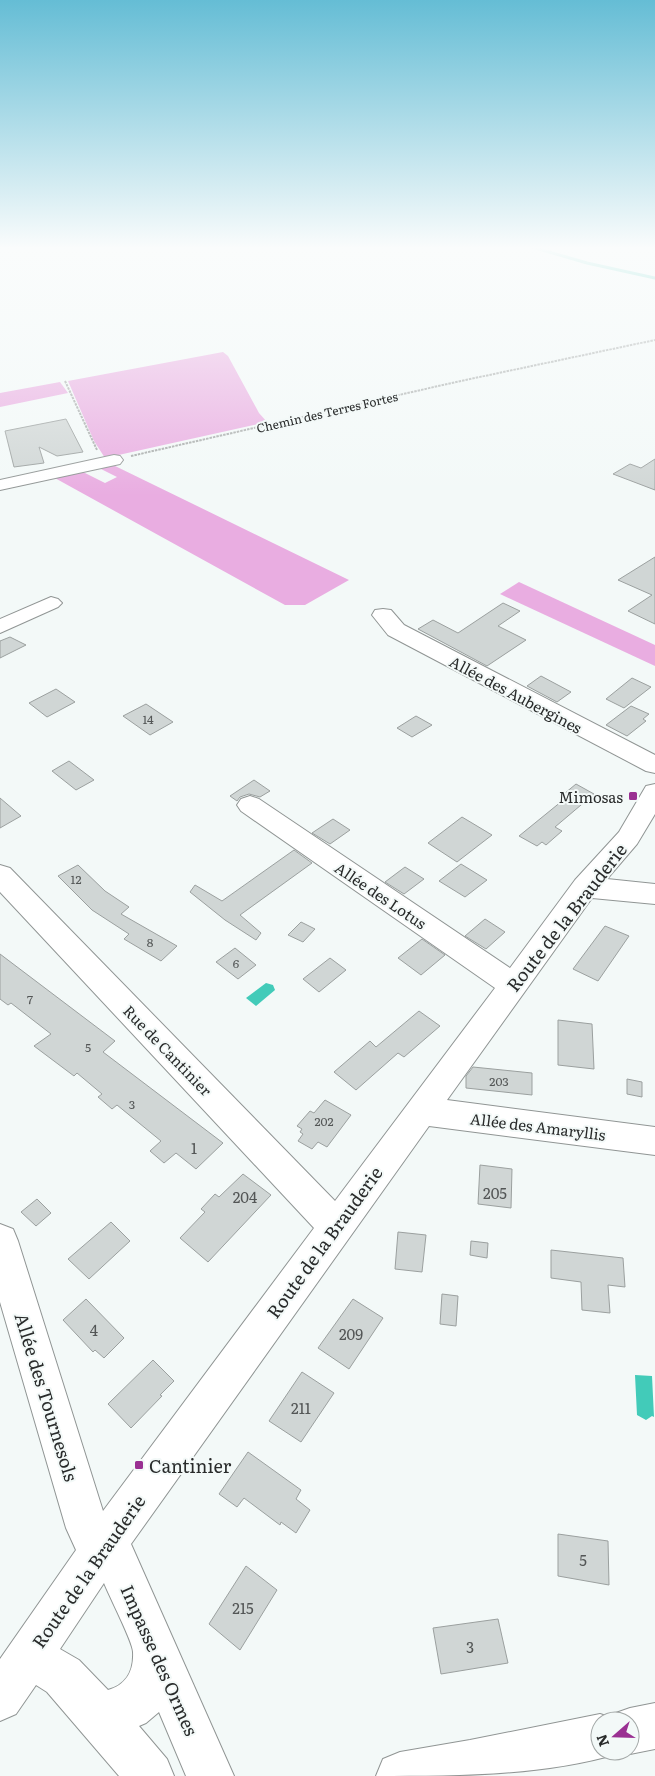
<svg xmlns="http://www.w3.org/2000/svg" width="655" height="1776" font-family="Literata,serif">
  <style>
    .green { fill: #e9ade1 }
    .water { fill: #42cbb9 }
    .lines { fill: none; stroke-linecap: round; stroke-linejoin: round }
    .stream { stroke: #42cbb9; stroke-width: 3 }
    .building { fill: #d0d6d5; stroke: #9ba09f }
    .minor-casing { stroke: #909594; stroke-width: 2 }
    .path { stroke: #a8acab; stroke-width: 2; stroke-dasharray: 2.5 1; stroke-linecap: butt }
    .minor { fill: #fff; fill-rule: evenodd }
    .poi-dot { fill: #9a3092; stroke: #f3f9f8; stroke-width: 2 }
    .labels { text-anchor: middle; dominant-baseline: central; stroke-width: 4; stroke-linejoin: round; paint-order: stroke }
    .far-street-label { font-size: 12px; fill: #292b2b; stroke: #f3f9f8 }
    .number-label { font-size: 12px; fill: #535656 }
    .street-label { font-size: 15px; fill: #292b2b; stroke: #f3f9f8 }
    .poi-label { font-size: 15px; fill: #292b2b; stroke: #f3f9f8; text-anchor: end }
    .near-number-label { font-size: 15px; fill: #535656 }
    .near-street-label { font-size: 18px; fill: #292b2b; stroke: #f3f9f8 }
    .near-poi-label { font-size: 18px; fill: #292b2b; stroke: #f3f9f8; text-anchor: start }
  </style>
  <rect width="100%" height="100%" fill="#f3f9f8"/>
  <g class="green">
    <path d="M223 352 228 356 259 413 267 422 105 458 94 441 68 381Z"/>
    <path d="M60 382 68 393 0 407V393Z"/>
    <path d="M111 464 349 580 305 605H285L53 477 79 470 105 483 117 477 99 468Z"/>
    <path d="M519 582 655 645V666L500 594Z"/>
  </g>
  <g class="water">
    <path d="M266 983 273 985 275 990 256 1006 246 998Z"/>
    <path d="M635 1375 652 1376 654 1417 652 1416 646 1420 637 1415Z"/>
  </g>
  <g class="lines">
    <path class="stream" d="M532 247 587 263 655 278"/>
  </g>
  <g class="building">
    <path d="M66 419 83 452 57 456 39 447 44 463 14 467 5 431Z"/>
    <path d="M655 459V490L613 474 630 464 641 468Z"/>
    <path d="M655 557V624L628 611 652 595 618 580Z"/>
    <path d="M503 603 520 611 498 626 526 640 487 666 418 629 433 620 458 633Z"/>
    <path d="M10 637 26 645 0 658V641Z"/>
    <path d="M541 676 571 692 557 702 527 686Z"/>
    <path d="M632 678 651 687 624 708 606 699Z"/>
    <path d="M56 689 75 702 47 717 29 703Z"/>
    <path d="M146 704 173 722 150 735 123 716Z"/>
    <path d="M631 706 649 714 643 719 646 721 627 736 606 725Z"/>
    <path d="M416 716 432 725 412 737 397 728Z"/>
    <path d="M69 761 94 780 76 790 52 771Z"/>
    <path d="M254 780 270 791 260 797 249 794 240 797 237 801 230 796Z"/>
    <path d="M576 784 594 794 555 827 562 831 546 845 542 842 537 846 519 836 562 801 559 798Z"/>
    <path d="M0 798 21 816 0 828Z"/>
    <path d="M462 817 492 835 457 862 428 843Z"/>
    <path d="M333 819 350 830 330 844 312 833Z"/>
    <path d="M294 850 312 863 240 915 261 933 256 940 225 920 190 892 195 885 222 901Z"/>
    <path d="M461 864 487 880 465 897 439 881Z"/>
    <path d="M78 865 105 891 129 907 121 914 177 946 161 961 124 939 129 934 92 910 58 876Z"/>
    <path d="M405 867 424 879 404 894 385 882Z"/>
    <path d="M485 919 505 932 486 949 465 936Z"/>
    <path d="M301 922 315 929 303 942 288 935Z"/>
    <path d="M605 926 629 936 598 981 573 969Z"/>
    <path d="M422 939 445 955 421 975 398 958Z"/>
    <path d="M235 948 256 965 238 979 216 962Z"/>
    <path d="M0 954 115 1041 103 1052 223 1143 196 1169 176 1153 164 1163 150 1151 161 1141 117 1105 112 1109 98 1097 102 1094 77 1073 74 1076 34 1046 51 1034 11 1003 8 1005 0 999Z"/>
    <path d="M330 958 346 970 319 992 303 979Z"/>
    <path d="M419 1011 440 1026 404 1057 398 1053 356 1090 334 1072 370 1041 376 1047Z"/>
    <path d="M558 1020 592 1024 594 1069 558 1065Z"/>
    <path d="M473 1067 532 1073V1095L466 1088V1076Z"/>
    <path d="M627 1079 642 1082V1097L627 1094Z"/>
    <path d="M325 1100 351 1115 327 1147 318 1142 312 1149 298 1141 303 1134 300 1132 302 1129 297 1126 310 1111 314 1113Z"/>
    <path d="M480 1165 512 1169 511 1208 478 1204Z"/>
    <path d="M243 1174 271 1195 208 1262 180 1238 205 1212 201 1209 215 1194 219 1197Z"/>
    <path d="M37 1199 51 1213 36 1226 21 1212Z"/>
    <path d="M111 1222 130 1241 89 1279 68 1259Z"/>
    <path d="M398 1232 426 1235 422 1272 395 1269Z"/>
    <path d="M471 1241 488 1243 487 1258 470 1255Z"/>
    <path d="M551 1250 623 1258 625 1287 608 1285 610 1313 582 1310 581 1282 551 1278Z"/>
    <path d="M442 1294 458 1296 456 1326 440 1324Z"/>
    <path d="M86 1299 124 1338 104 1358 95 1350 93 1352 63 1320Z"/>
    <path d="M353 1299 383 1318 349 1369 318 1348Z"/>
    <path d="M153 1360 174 1381 160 1395 162 1396 131 1428 108 1404Z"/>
    <path d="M302 1372 334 1393 301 1442 269 1421Z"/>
    <path d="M248 1452 301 1490 296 1499 310 1510 296 1533 281 1522 280 1525 244 1498 237 1507 219 1494Z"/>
    <path d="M558 1534 608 1541 609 1585 558 1576Z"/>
    <path d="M246 1566 277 1590 240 1650 209 1624Z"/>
    <path d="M498 1619 508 1663 441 1674 433 1628Z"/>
  </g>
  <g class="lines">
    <g class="minor-casing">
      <g id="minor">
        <path d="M114 455 120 456 123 460 120 464 0 490V480Z"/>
        <path d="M51 597 58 599 62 603 58 607 0 633V619Z"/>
        <path d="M383 609 391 610 404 625 655 755V773L646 771 388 635 372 615 375 610Z"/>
        <path d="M655 784V814L637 844 607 879 655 884V904L592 898 447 1100 655 1127V1155L429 1126 131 1544 234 1776H186L159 1712 146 1723 139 1726 167 1759 174 1776H119L47 1692 36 1685 16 1714 0 1721V1659L76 1550 66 1528 0 1302V1224L13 1229 18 1241 103 1511 314 1228 0 892V865L10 868 335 1201 495 988 241 811 237 805 241 799 250 796 259 799 510 968 575 880 619 832 646 786ZM104 1583C109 1596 133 1642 133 1652 134 1671 126 1685 108 1690L79 1660 60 1649Z"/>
        <path d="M655 1703V1749L630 1754 622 1751H630V1721H600V1751H618L617 1754C541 1776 456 1776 376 1776L383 1759 400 1752 470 1740 600 1714 612 1718 613 1714 630 1708Z"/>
      </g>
    </g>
    <g class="path">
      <path d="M65 381 97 450"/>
      <path d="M131 456 456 382 655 340"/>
    </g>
    <use href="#minor" class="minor"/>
  </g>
  <linearGradient id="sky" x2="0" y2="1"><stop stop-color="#65bdd5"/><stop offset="0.5" stop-color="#fafcfc"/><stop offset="1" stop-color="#fafcfc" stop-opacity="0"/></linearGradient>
  <rect width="655" height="496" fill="url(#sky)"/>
  <g class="poi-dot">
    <rect x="628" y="791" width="10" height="10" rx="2.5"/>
    <rect x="134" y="1460" width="10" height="10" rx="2.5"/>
  </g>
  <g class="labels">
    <g class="far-street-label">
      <text transform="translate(327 412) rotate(-13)">Chemin des Terres Fortes</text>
    </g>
    <g class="number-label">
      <text x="148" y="719">14</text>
      <text x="76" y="879">12</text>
      <text x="150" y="942">8</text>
      <text x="236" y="963">6</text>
      <text x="30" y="999">7</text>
      <text x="88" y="1047">5</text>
      <text x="499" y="1081">203</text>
      <text x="132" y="1104">3</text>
      <text x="324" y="1121">202</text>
    </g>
    <g class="street-label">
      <text transform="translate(516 694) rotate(28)">Allée des Aubergines</text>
      <text transform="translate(381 895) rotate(34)">Allée des Lotus</text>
      <text transform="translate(168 1050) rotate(46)">Rue de Cantinier</text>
      <text transform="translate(538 1126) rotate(7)">Allée des Amaryllis</text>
    </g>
    <g class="poi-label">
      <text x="623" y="796">Mimosas</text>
    </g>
    <g class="near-number-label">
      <text x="194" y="1147">1</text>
      <text x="495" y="1192">205</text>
      <text x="245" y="1196">204</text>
      <text x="94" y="1329">4</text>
      <text x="351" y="1333">209</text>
      <text x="301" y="1407">211</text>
      <text x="583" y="1559">5</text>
      <text x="243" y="1607">215</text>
      <text x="470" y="1646">3</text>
    </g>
    <g class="near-street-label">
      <text transform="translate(566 917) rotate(-52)">Route de la Brauderie</text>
      <text transform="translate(324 1242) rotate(-54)">Route de la Brauderie</text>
      <text transform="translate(47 1397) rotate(73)">Allée des Tournesols</text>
      <text transform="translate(88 1571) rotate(-55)">Route de la Brauderie</text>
      <text transform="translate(160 1660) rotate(66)">Impasse des Ormes</text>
    </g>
    <g class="near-poi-label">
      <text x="149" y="1465">Cantinier</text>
    </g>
  </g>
  <g transform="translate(615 1736) rotate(250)"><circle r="24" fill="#f3f9f8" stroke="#a2a7a6"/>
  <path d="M0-4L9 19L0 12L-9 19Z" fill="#9a3092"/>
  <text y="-8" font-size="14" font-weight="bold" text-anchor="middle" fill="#292b2b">N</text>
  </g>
</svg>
